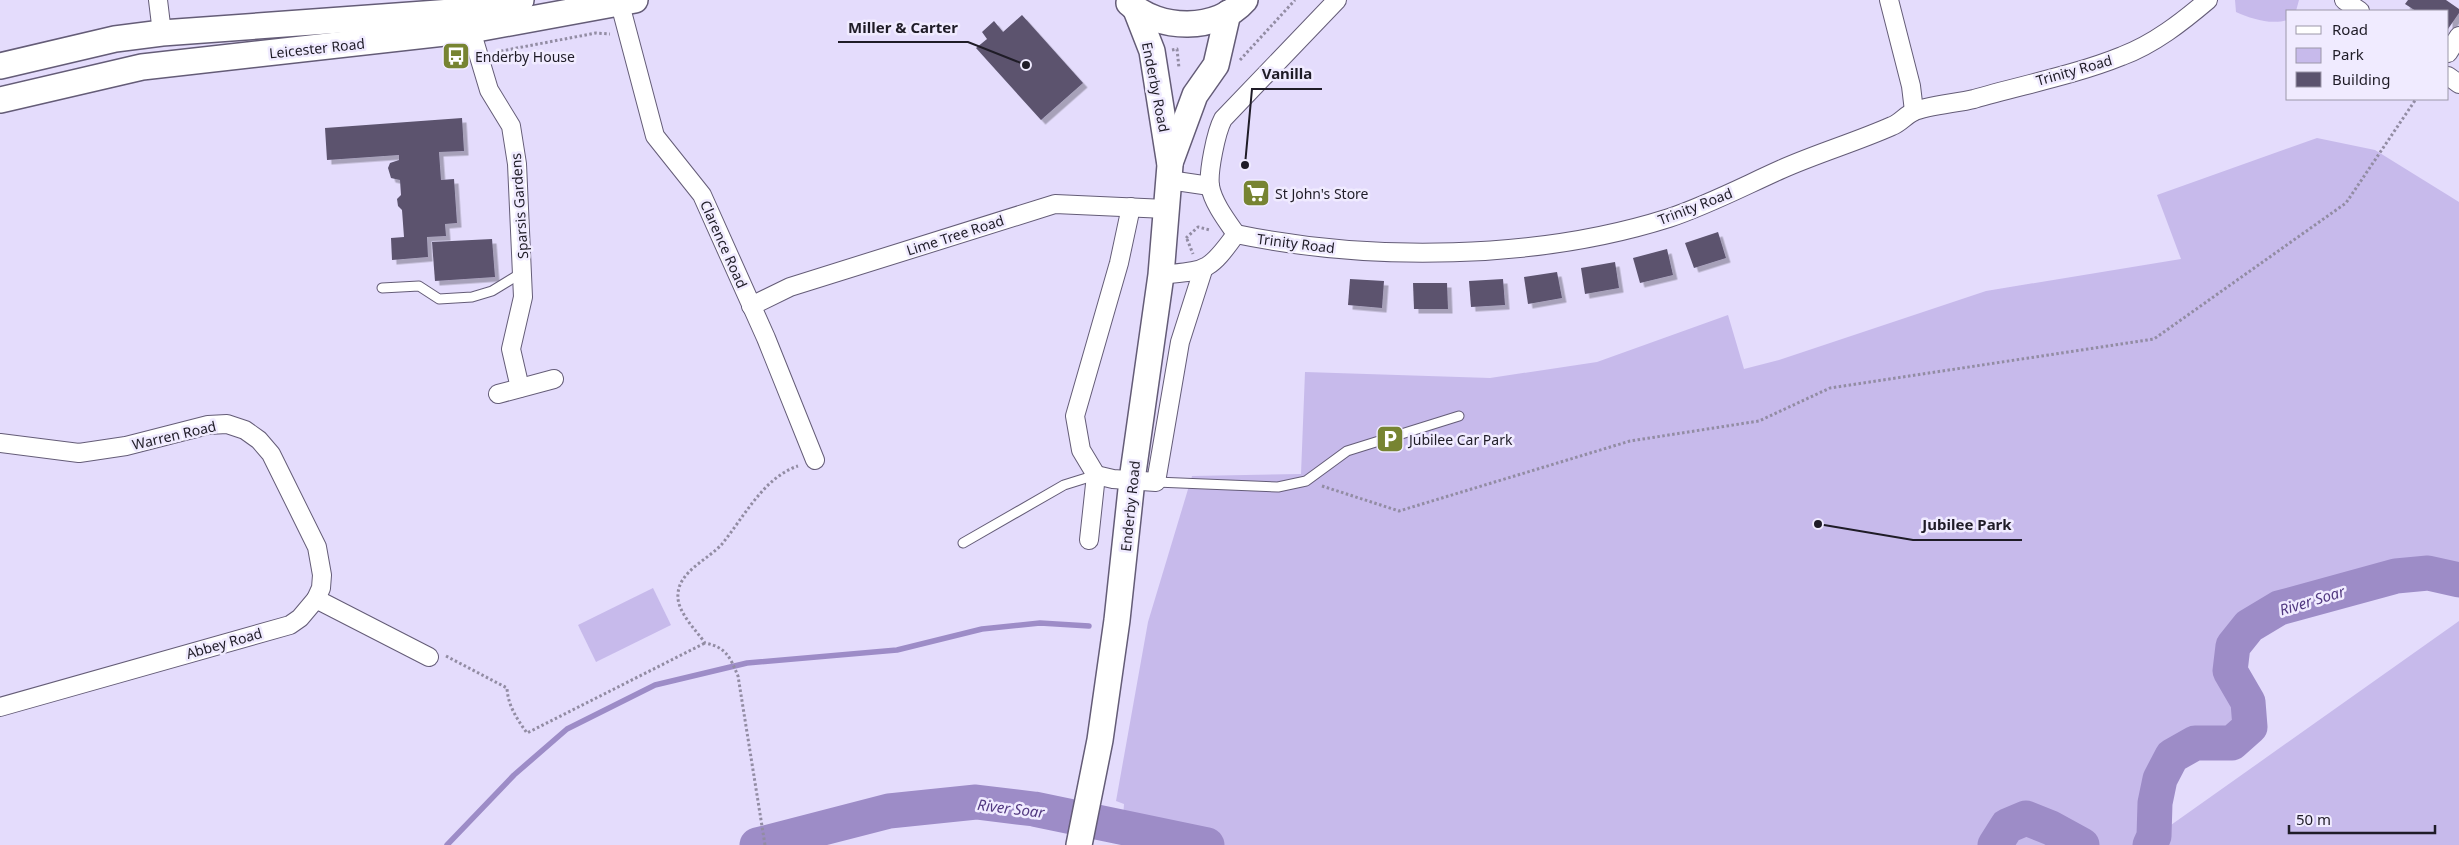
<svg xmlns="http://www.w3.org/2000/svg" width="2459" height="845" font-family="'Noto Sans',sans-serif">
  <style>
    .green { fill: #c7baeb }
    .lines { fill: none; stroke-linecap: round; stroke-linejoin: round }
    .stream { stroke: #9d8cc7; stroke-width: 5.5 }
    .river { stroke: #9d8cc7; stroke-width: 35 }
    .building { fill: #5b536e; filter: url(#shadow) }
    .service-casing { stroke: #645c77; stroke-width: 11 }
    .minor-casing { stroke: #645c77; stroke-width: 20 }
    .secondary-casing { stroke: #645c77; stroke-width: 28 }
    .path { stroke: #928ca3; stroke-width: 3; stroke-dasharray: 2.5 2.5; stroke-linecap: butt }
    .service { stroke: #fff; stroke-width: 9 }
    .minor { stroke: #fff; stroke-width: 18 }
    .secondary { stroke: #fff; stroke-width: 25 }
    .labels { text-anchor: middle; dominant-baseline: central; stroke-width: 5; stroke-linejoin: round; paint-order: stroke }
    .street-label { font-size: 14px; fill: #1f1c27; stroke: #f0ebff }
    .poi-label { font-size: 14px; fill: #1f1c27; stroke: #f0ebff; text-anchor: start }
    .water-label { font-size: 15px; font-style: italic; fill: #523981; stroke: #f0ebff }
    .leader { fill: none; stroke: #1f1c27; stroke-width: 2 }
    .callout-dot { fill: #1f1c27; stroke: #f0ebff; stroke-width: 2 }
    .callout-label { font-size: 15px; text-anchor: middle; font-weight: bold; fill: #1f1c27; stroke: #f0ebff; stroke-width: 5; stroke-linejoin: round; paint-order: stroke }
  </style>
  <defs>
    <filter id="shadow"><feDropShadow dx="4.5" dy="4.5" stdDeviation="0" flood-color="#0004"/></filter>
  </defs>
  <rect width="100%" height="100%" fill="#e4dcfc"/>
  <g class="green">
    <path d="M2235 0H2299L2296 11H2288V20C2270 25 2252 19 2236 12Z"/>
    <path d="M2317 138 2375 150 2459 202V580L2428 573 2396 576 2279 608 2249 626 2233 646 2230 671 2248 702 2250 727 2232 743H2195L2172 756 2160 779 2155 803 2154 837 2459 621V845H1121L1124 804 1116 801 1148 622 1192 476 1301 474 1305 372 1490 378 1597 362 1728 315 1744 369 1779 360 1986 291 2181 259 2157 195Z"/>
    <path d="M653 588 671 625 596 662 578 625Z"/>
  </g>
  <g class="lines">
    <path class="stream" d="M447 845 514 775 567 729 655 685 747 663 897 650 982 629 1040 623 1089 626"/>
    <g class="river">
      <path d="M757 845 889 811 976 802 1034 809 1207 845"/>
      <path d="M1995 845 2007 826 2026 818 2051 828 2082 845"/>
      <path d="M2150 845 2154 836 2155 803 2160 779 2172 756 2195 743H2232L2250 727 2248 702 2230 671 2233 646 2249 626 2279 608 2396 576 2428 573 2459 580"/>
    </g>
  </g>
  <g class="building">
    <path d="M2408 0H2446L2459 9V13L2448 29V11H2416L2405 4Z"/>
    <path d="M1022 15 1083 83 1041 120 976 48 987 39 982 32 994 21 1003 32Z"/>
    <path d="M462 118 464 151 439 152 441 180 454 179 457 223 445 224 446 236 427 237 428 257 392 260 391 238 404 237 402 210 398 206 397 199 401 195 400 180 391 178 388 168 390 163 399 160V155L327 160 325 128Z"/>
    <path d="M1718 232 1726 258 1694 268 1685 243Z"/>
    <path d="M492 239 495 277 435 281 432 242Z"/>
    <path d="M1667 249 1673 275 1640 283 1633 258Z"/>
    <path d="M1615 262 1619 288 1585 294 1581 268Z"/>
    <path d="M1557 272 1562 298 1528 304 1524 277Z"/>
    <path d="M1350 279 1384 281 1382 308 1348 305Z"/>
    <path d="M1503 279 1505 305 1471 307 1469 281Z"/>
    <path d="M1413 283H1447L1448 309H1414Z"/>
  </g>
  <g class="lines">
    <g class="service-casing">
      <g id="service">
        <path d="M382 288 419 286 439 299 472 297 492 291 523 272"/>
        <path d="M1156 482 1278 487 1306 481 1347 451 1459 416"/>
        <path d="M963 543 1064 485 1096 475"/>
      </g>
    </g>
    <g class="minor-casing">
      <g id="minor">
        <path d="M158 0 162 33"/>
        <path d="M1889 0 1911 86 1914 111"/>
        <path d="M2344 0 2360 11"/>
        <path d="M620 4 655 136 702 195 766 338 815 460"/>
        <path d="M471 30 489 90 511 126 517 164 523 297 511 349 520 388"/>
        <path d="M2448 53 2459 36"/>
        <path d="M2448 76 2459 84"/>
        <path d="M1169 180 1210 186"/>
        <path d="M1236 234C1370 262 1537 260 1669 218 1708 205 1744 186 1782 169 1818 153 1856 142 1892 126 1900 123 1906 115 1913 112 1925 106 1958 103 1974 99 2022 85 2075 75 2122 56 2154 44 2182 22 2208 0"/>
        <path d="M1236 234C1227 221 1213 203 1210 186 1208 172 1216 132 1223 119L1337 0"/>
        <path d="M1161 275C1206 270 1208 273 1236 234"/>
        <path d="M751 306 790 287 1055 204 1166 209"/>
        <path d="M498 394 554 379"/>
        <path d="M0 443 79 453 126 446 208 425 227 424 245 430 259 440 271 454 317 547 322 575 321 588 316 599"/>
        <path d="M1096 475 1113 479 1156 482 1180 342 1203 270"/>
        <path d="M1089 540 1096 475 1081 450 1075 416 1119 263 1131 207"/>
        <path d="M0 707 290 625 300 618 316 599 429 657"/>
      </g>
    </g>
    <g class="secondary-casing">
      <g id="secondary">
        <path d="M1129 3C1159 31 1217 32 1245 0"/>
        <path d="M0 66 115 39 162 33 465 11 521 0"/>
        <path d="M0 100 142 67 471 30 635 0"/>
        <path d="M1170 163 1195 95 1216 65 1228 13"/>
        <path d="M1079 845 1100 740 1117 620 1132 480 1161 275 1170 165 1152 51 1136 10"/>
      </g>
    </g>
    <g class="path">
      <path d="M1172 50 1177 49 1179 68"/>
      <path d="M496 52 596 33 610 34"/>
      <path d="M444 57 460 56"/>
      <path d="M1240 60 1295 0"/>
      <path d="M1186 238 1198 227 1210 230"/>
      <path d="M1187 239 1193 254"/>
      <path d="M1322 486 1399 511 1630 441 1759 421 1830 388 2154 339 2346 203 2416 99"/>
      <path d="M446 656 507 688C508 706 517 719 527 733L705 643"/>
      <path d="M765 845 738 676C730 657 726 647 705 643 696 630 676 611 678 594 679 571 709 559 722 544 744 517 764 477 798 466"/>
    </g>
    <use href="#service" class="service"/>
    <use href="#minor" class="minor"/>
    <use href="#secondary" class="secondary"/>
  </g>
  <defs>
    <g id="bus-square" transform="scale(1.4375)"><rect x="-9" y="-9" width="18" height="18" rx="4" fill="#778432" stroke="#f0ebff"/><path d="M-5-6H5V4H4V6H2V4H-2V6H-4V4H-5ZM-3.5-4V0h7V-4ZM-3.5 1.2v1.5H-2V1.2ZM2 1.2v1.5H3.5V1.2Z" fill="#fff"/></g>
    <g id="supermarket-square" transform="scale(1.4375)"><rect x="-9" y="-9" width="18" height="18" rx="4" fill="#778432" stroke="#f0ebff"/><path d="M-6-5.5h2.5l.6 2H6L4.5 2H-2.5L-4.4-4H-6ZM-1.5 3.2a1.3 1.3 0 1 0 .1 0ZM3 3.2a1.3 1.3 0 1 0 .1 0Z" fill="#fff"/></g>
    <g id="parking-square" transform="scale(1.4375)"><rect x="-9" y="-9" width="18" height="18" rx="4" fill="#778432" stroke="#f0ebff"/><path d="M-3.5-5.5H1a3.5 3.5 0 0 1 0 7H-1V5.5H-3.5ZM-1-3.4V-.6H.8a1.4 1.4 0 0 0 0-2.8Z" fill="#fff"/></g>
  </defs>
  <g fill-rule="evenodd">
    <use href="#bus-square" x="456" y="56"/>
    <use href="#supermarket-square" x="1256" y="193"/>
    <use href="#parking-square" x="1390" y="439"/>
  </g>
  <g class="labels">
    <g class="street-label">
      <text transform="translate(317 48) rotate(-6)">Leicester Road</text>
      <text transform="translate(2074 70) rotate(-16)">Trinity Road</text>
      <text transform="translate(1156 87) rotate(79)">Enderby Road</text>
      <text transform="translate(519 206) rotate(-94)">Sparsis Gardens</text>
      <text transform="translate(1695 206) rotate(-21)">Trinity Road</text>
      <text transform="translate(955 235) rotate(-18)">Lime Tree Road</text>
      <text transform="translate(1296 243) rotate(7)">Trinity Road</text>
      <text transform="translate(724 244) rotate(66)">Clarence Road</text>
      <text transform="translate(174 435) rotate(-13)">Warren Road</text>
      <text transform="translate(1130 506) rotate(-84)">Enderby Road</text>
      <text transform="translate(224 643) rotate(-16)">Abbey Road</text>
    </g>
    <g class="poi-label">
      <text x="475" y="56">Enderby House</text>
      <text x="1275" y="193">St John's Store</text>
      <text x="1409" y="439">Jubilee Car Park</text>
    </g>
    <g class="water-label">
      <text transform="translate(2312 600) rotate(-17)">River Soar</text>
      <text transform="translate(1011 808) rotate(7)">River Soar</text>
    </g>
  </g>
  <path class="leader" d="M1026 65L968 42H838M1245 165L1252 89H1322M1818 524L1913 540H2022"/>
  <g class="callout-dot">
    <circle cx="1026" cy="65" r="5"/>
    <circle cx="1245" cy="165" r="5"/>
    <circle cx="1818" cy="524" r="5"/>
  </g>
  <g class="callout-label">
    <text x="903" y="33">Miller &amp; Carter</text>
    <text x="1287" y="79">Vanilla</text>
    <text x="1967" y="530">Jubilee Park</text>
  </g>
  <rect x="2286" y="10" width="162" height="90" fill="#f0ebff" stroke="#9c98a9"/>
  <rect x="2296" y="26" width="25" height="8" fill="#ffffff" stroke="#9c98a9"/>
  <text x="2332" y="35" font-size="15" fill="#1f1c27">Road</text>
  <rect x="2296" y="48" width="25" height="15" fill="#c7baeb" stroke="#9c98a9"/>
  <text x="2332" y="60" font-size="15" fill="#1f1c27">Park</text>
  <rect x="2296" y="72" width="25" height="15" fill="#5b536e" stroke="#9c98a9"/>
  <text x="2332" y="85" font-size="15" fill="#1f1c27">Building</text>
  <path d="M2289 825v8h146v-8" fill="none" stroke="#1f1c27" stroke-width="2.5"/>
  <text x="2296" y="825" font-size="15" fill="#1f1c27" stroke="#f0ebff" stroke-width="4" paint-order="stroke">50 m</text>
</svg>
